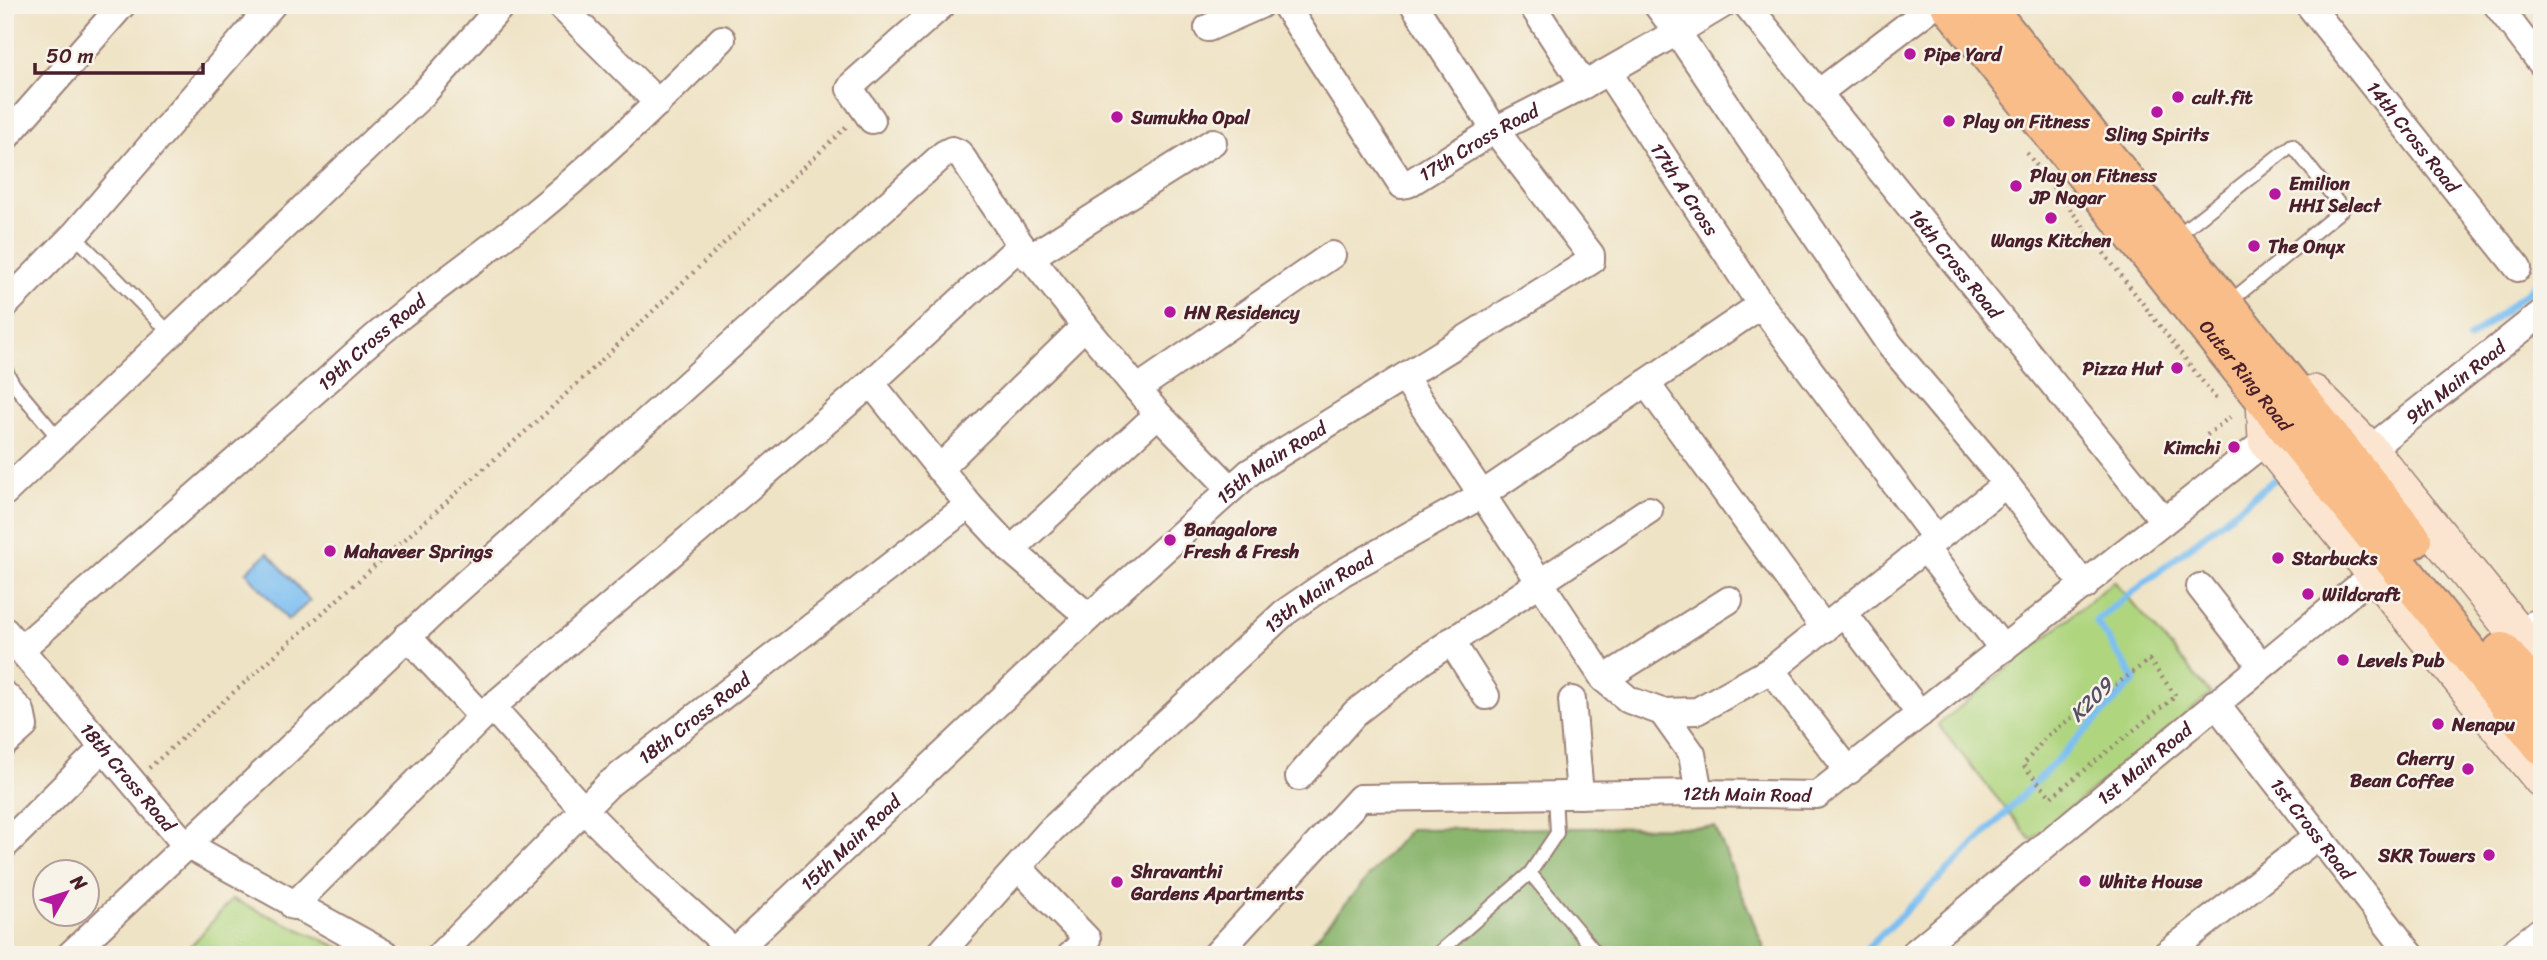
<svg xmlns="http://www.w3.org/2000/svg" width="2547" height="960" font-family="Sriracha,sans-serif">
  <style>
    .green { fill: #afd57f; stroke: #7c7a55; stroke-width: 2 }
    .forest { fill: #8bb66e; stroke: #6a6a4c; stroke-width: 2 }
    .water { fill: #7cbff2; stroke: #636f8e; stroke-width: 2 }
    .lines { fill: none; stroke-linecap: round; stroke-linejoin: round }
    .stream { stroke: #7cbff2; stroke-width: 7 }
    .service-casing { stroke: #9c8178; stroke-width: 16 }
    .minor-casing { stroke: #9c8178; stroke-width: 30 }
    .tertiary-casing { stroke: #9c8178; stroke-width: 35 }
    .secondary-casing { stroke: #9c8178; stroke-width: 40 }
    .trunk-casing { stroke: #9c8178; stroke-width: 42 }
    .path { stroke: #9c8178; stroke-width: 4.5; stroke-dasharray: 2 5; stroke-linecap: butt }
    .service { stroke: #fff; stroke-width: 12 }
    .minor { stroke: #fff; stroke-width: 26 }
    .tertiary { stroke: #fff; stroke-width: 32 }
    .secondary { stroke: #fce5d0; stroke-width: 37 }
    .trunk { stroke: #f8bd89; stroke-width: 38 }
    .poi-dot { fill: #b5179e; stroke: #f7f3e8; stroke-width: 2.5 }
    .labels { text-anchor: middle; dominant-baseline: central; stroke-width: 5; stroke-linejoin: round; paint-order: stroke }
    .poi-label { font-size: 19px; font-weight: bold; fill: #4a1f2b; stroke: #f7f3e8; text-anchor: start }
    .street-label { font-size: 19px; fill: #4a1f2b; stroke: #f7f3e8 }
    .water-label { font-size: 21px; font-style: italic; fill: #594f67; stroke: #f7f3e8 }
  </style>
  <rect width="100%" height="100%" fill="#f7f3e8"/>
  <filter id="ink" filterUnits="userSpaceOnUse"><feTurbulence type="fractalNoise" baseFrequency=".0143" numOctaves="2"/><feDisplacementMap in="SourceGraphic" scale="14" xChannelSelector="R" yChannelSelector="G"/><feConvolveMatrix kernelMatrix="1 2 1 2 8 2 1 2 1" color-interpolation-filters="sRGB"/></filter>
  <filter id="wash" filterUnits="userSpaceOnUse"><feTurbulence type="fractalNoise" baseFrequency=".00686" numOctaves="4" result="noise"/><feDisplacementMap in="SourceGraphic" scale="28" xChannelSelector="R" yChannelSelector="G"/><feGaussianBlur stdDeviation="1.57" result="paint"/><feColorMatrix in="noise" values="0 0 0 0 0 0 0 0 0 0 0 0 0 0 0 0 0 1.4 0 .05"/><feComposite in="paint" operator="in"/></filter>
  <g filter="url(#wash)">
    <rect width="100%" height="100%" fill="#efe3c5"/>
    <g class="green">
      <path d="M2114 581 2211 694 2031 840 1938 725Z"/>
      <path d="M232 899 356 955H183Z"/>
    </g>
    <path class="forest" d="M1715 827 1767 955H1301L1410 829Z"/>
    <path class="water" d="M268 553 310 601 288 620 246 572Z"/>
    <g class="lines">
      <g class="stream">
        <path d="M2469 339 2542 280"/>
        <path d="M1860 955 1980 839 2135 680 2096 621 2274 480"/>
      </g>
    </g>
  </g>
  <g filter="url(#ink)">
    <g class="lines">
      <g class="service-casing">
        <g id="service">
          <path d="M74 235 170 333"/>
          <path d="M2175 237 2292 145 2343 209 2227 304"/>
          <path d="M5 369 14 385 60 440"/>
          <path d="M2514 624 2533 617 2542 618"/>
          <path d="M1530 873 1598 955"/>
          <path d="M1436 955 1530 873 1557 833 1555 794"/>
        </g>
      </g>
      <g class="minor-casing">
        <g id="minor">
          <path d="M560 5 658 103"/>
          <path id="s1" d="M1285 5 1402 185 1408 184 1495 130 1584 85 1677 32 1657 5"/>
          <path d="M1532 5 1584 85"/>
          <path d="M1722 5 1677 32 1890 345 1995 470 2085 586"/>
          <path id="s2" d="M1747 5 2164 521"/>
          <path id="s3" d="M2309 5 2518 268"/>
          <path d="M2497 5 2542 64"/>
          <path d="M1208 28 1260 5"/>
          <path id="s4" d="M1608 72 1761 305 1935 537"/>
          <path d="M1817 94 1934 5"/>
          <path d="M872 120 850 89 853 84 942 5"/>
          <path d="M5 138 122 5"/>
          <path d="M1029 258 1213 142"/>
          <path d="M5 305 74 235 272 5"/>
          <path d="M1404 377 1604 679 1629 700 1662 712 1697 711 1771 670 2006 484"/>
          <path d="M871 383 969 505 1011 550 1089 617"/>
          <path d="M1646 383 1825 629"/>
          <path d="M1137 389 1332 255"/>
          <path id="s5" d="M2369 450 2542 313"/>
          <path d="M939 469 1085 326 1158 414 1230 488"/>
          <path d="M5 492 424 93 502 5"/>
          <path d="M1924 547 2003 649"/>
          <path d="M1011 550 1158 414"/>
          <path d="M2200 587 2261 665"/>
          <path d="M1844 613 1920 714"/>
          <path id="s6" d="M5 631 184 843 387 955"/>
          <path d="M407 636 482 717"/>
          <path d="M1451 641 1486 696"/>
          <path id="s7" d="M21 649 331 377C391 318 460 272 526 220 595 164 660 102 722 39"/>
          <path d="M1771 670 1849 771"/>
          <path d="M1604 679 1729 600"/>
          <path d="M5 695 21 711 24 726 5 743"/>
          <path d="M1572 700 1580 795"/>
          <path id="s8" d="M2215 703 2411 955"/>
          <path d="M492 707 584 810 651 877 738 955"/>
          <path d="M1662 712 1692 754 1699 793"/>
          <path d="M1299 777 1355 713 1422 661 1649 510"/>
          <path d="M5 845 103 748"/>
          <path d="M1019 868 1087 939 1071 955"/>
          <path d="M293 906 492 707 871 383 1021 245 1085 326"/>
          <path d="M70 955 448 599 944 154 952 150 959 153 1021 245"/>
          <path id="s9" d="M440 955 609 784 969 505"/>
          <path id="s10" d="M731 955 1089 617 1250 472 1591 261V255L1495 130 1414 5"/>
          <path id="s11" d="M939 955 1051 830 1284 613 1342 573 1480 496 1761 305"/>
          <path id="s12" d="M1216 955 1360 798 1699 793 1817 795 2267 440"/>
          <path id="s13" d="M1912 955 2375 573"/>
          <path d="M2165 955 2318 836"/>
        </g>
      </g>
      <g class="tertiary-casing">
        <path id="tertiary" d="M2514 955 2542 933"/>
      </g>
      <g class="secondary-casing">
        <g id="secondary">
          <path d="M2313 394 2369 450 2542 664"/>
          <path d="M2265 399 2267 440 2542 779"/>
        </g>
      </g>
      <g class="trunk-casing">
        <g id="trunk">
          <path id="s14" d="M1950 5 2542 745"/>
          <path d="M1984 5 2412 539"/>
          <path d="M2502 652 2542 701"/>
        </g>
      </g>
      <g class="path">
        <path d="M2027 153 2216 399"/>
        <path d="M2207 435 2230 417"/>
        <path d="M2149 660 2176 696 2051 797 2023 765 2047 736Z"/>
        <path d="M149 768 546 413 848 125"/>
      </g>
      <use href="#service" class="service"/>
      <use href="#minor" class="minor"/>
      <use href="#tertiary" class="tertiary"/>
      <use href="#secondary" class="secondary"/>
      <use href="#trunk" class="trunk"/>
    </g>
  </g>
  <g class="poi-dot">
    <circle cx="1910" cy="54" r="7"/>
    <circle cx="2178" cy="97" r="7"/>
    <circle cx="2157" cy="112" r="7"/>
    <circle cx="1117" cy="117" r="7"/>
    <circle cx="1949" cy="121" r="7"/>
    <circle cx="2016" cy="186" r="7"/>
    <circle cx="2275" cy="194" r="7"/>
    <circle cx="2051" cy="218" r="7"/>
    <circle cx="2254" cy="246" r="7"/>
    <circle cx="1170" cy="312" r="7"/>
    <circle cx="2177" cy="368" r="7"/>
    <circle cx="2234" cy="447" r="7"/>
    <circle cx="1170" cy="540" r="7"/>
    <circle cx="330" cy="551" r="7"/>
    <circle cx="2278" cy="558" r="7"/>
    <circle cx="2308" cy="594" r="7"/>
    <circle cx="2343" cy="660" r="7"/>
    <circle cx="2438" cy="724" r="7"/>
    <circle cx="2468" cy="769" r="7"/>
    <circle cx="2489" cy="855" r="7"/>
    <circle cx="2085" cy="881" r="7"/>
    <circle cx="1117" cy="882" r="7"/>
  </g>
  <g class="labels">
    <g class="poi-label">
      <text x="1924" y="54">Pipe Yard</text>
      <text x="2192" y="97">cult.fit</text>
      <text x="1131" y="117">Sumukha Opal</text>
      <text x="1963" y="121">Play on Fitness</text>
      <text x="2157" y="134" text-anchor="middle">Sling Spirits</text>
      <text x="2030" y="175">Play on Fitness<tspan x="2030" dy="22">JP Nagar</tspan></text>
      <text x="2289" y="183">Emilion<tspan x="2289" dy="22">HHI Select</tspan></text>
      <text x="2051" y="240" text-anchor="middle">Wangs Kitchen</text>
      <text x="2268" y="246">The Onyx</text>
      <text x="1184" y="312">HN Residency</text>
      <text x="2163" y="368" text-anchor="end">Pizza Hut</text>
      <text x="2220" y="447" text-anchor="end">Kimchi</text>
      <text x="1184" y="529">Banagalore<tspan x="1184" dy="22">Fresh &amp; Fresh</tspan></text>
      <text x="344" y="551">Mahaveer Springs</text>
      <text x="2292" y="558">Starbucks</text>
      <text x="2322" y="594">Wildcraft</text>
      <text x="2357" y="660">Levels Pub</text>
      <text x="2452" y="724">Nenapu</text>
      <text x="2454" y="758" text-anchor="end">Cherry<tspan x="2454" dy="22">Bean Coffee</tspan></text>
      <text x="2475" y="855" text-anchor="end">SKR Towers</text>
      <text x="1131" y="871">Shravanthi<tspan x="1131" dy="22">Gardens Apartments</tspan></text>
      <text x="2099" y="881">White House</text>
    </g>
    <g class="street-label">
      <text stroke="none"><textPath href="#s3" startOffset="168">14th Cross Road</textPath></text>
      <text stroke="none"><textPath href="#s1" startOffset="303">17th Cross Road</textPath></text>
      <text stroke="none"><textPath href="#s4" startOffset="140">17th A Cross</textPath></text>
      <text stroke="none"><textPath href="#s2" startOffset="332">16th Cross Road</textPath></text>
      <text stroke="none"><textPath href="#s7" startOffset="466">19th Cross Road</textPath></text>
      <text stroke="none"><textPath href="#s14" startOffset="474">Outer Ring Road</textPath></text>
      <text stroke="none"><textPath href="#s5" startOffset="110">9th Main Road</textPath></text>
      <text stroke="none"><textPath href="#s10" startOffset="732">15th Main Road</textPath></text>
      <text stroke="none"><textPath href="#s11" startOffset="527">13th Main Road</textPath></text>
      <text stroke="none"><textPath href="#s9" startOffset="348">18th Cross Road</textPath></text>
      <text stroke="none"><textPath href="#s13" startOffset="301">1st Main Road</textPath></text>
      <text stroke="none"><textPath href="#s6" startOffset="191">18th Cross Road</textPath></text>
      <text stroke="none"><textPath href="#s12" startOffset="600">12th Main Road</textPath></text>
      <text stroke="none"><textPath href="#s8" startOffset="159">1st Cross Road</textPath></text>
      <text stroke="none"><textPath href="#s10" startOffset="164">15th Main Road</textPath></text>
    </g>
    <g class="water-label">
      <text transform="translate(2091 700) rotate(-45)">K209</text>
    </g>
  </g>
  <rect width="2547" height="960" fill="none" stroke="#f7f3e8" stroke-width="28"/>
  <g transform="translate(66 893) rotate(51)"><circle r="33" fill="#f7f3e8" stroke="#b29e9c" stroke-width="2"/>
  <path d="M0-5L12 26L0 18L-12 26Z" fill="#b5179e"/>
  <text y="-10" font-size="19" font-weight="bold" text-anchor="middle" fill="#4a1f2b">N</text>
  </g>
  <path d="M35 63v10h168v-10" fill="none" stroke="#4a1f2b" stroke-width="3.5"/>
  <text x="46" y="63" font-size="21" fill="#4a1f2b" stroke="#f7f3e8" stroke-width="5" paint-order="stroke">50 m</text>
</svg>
